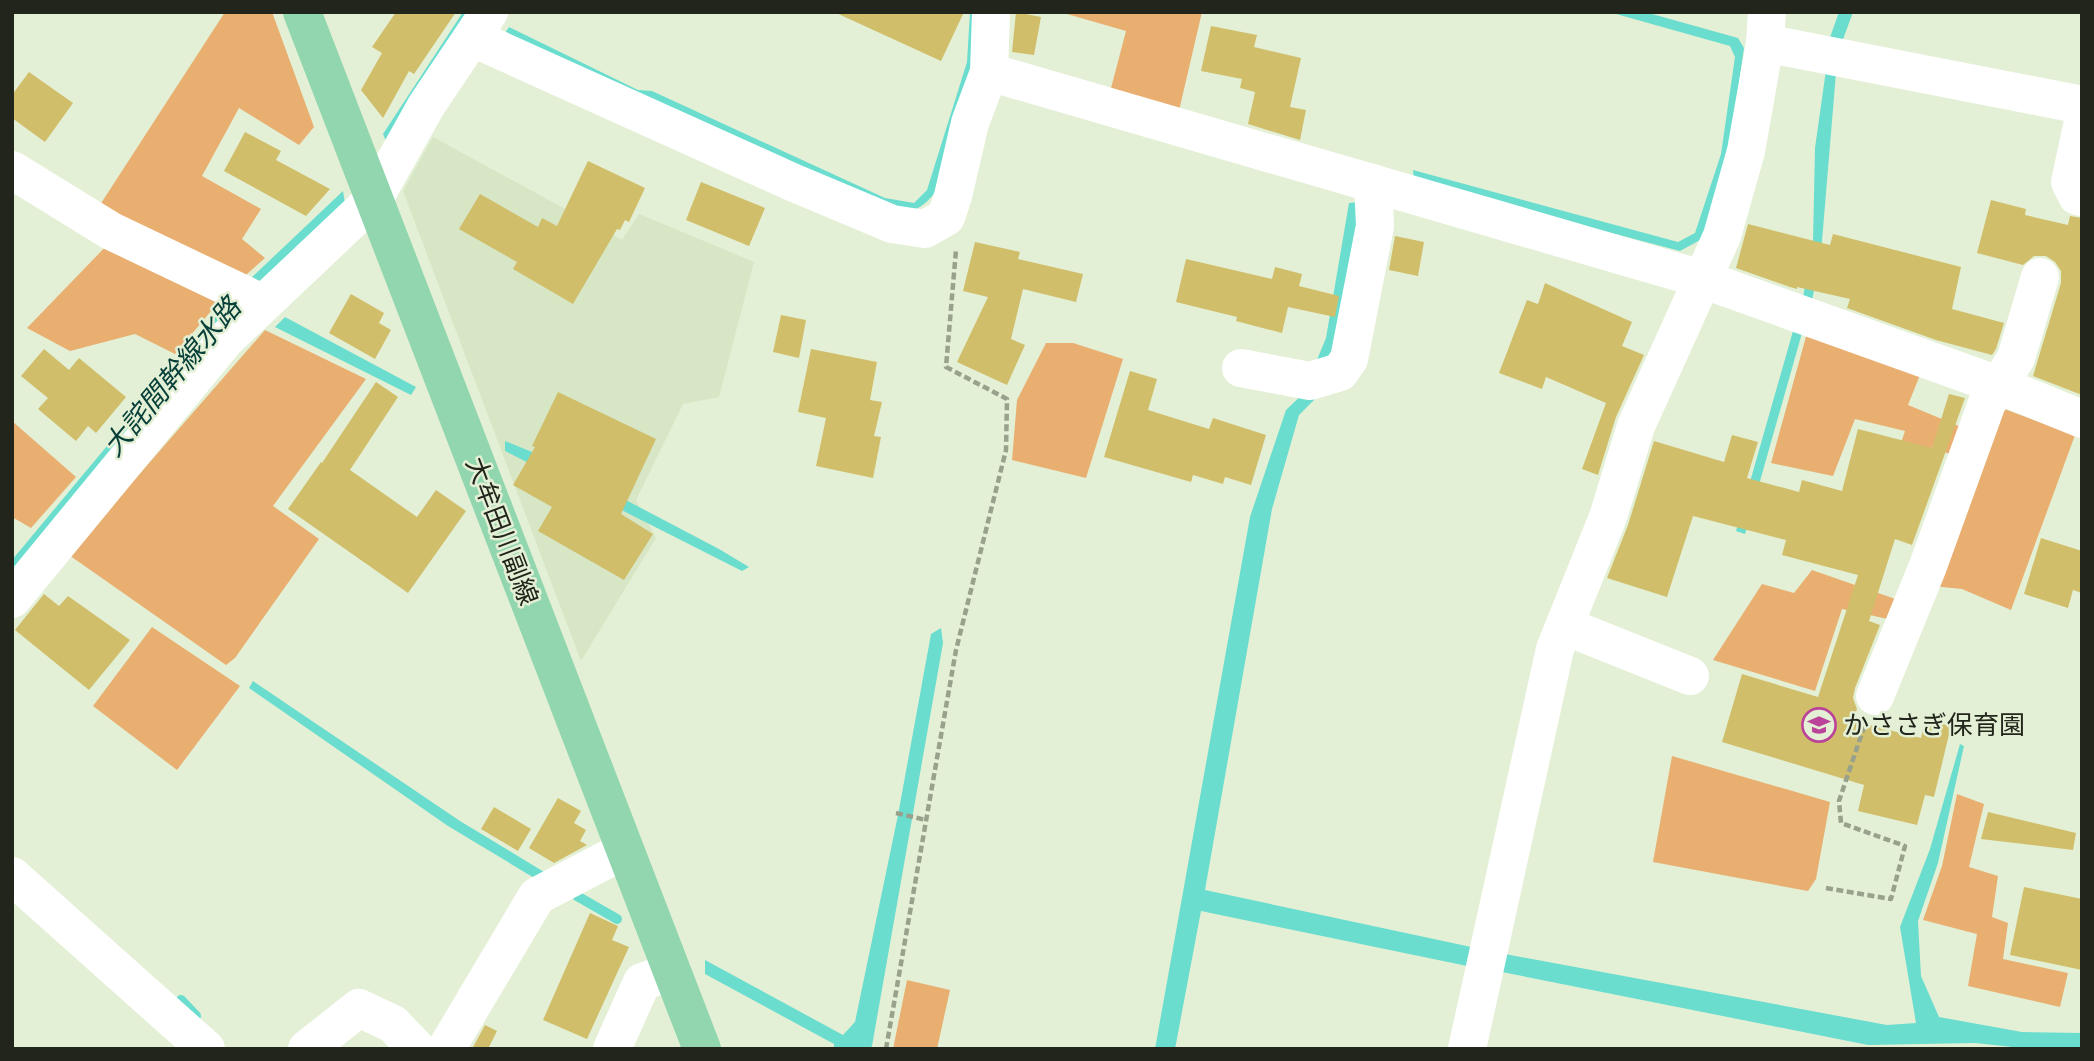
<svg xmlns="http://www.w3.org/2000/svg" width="2094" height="1061" font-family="'Zilla Slab','Noto Sans JP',serif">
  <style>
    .built { fill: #d7e6c5 }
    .green { fill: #e8af71 }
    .water { fill: #6addcf }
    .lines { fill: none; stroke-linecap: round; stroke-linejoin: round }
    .stream { stroke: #6addcf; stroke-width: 10 }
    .building { fill: #d0be6a }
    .path { stroke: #98a18c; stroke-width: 4.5; stroke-dasharray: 7 3.5; stroke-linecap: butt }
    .minor { stroke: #fff; stroke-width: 38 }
    .major { stroke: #91d6af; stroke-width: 38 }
    .labels { text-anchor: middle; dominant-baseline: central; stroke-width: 5; stroke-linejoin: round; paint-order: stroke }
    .street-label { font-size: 26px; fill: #21251b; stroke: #e4f0d5 }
    .poi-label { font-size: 26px; fill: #21251b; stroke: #e4f0d5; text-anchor: start }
    .water-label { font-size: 28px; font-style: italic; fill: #063e38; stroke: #e4f0d5 }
  </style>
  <rect width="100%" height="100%" fill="#e4f0d5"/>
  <path class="built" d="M433 137 622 240 639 214 754 262 719 397 683 404 636 500 656 538 581 661 403 191Z"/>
  <g class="green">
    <path d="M225 12H272L314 127 299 145 239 108 202 176 261 209 242 239 265 258 238 282 96 211Z"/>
    <path d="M1060 12H1202L1178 115 1110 92 1126 31Z"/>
    <path d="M112 240 222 298 175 354 135 334 70 351 27 328Z"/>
    <path d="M265 330 366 379 273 506 319 539 235 658 226 665 69 555Z"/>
    <path d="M1807 333 1920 375 1908 405 1966 429 1957 457 1932 447 1920 474 1893 467 1905 431 1855 419 1833 476 1771 463Z"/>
    <path d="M1046 343H1073L1123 359 1086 478 1012 460 1017 400Z"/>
    <path d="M1996 406 2075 435 2011 610 1962 589 1932 586Z"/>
    <path d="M12 421 76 477 31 528 12 517Z"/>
    <path d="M1812 570 1904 602 1897 621 1842 609 1815 691 1713 660 1762 584 1794 593Z"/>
    <path d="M152 627 240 686 177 770 93 706Z"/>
    <path d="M1672 756 1830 802 1816 879 1808 891 1653 862Z"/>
    <path d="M1957 794 1984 804 1969 867 1998 876 1992 917 2008 923 2003 959 2068 973 2060 1007 1968 986 1977 934 1923 920 1942 866Z"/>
    <path d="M907 980 950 990 937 1049H893Z"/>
  </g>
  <g class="water">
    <path d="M463 12H476L387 143 383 134Z"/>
    <path d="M970 12H981L975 65 934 194C916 215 908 212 883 207L505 33 509 27 638 90 652 91 885 198 914 203 927 190 967 62Z"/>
    <path d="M1609 12H1645L1738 38 1744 48 1729 152 1702 239 1680 251 1414 181 1413 170 1678 242 1695 233 1721 154 1735 57 1730 46Z"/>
    <path d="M1839 12H1853L1841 45 1828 43Z"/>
    <path d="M1826 70 1836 73 1821 253 1812 301 1803 297 1813 241 1815 148Z"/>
    <path d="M343 191 345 203 12 578V560L231 297Z"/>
    <path d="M1358 202 1363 221 1336 360 1314 367 1326 338 1349 203Z"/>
    <path d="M285 317 416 387 411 395 275 327Z"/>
    <path d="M1793 331 1802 333 1745 534 1736 531Z"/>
    <path d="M1306 391 1322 392 1299 415 1272 509 1205 890 1476 948 1472 967 1201 911 1175 1049H1155L1250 517 1286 410Z"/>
    <path d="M505 441 542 456 719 549 749 567 742 571 505 451Z"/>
    <path d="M941 628 943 643 872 1046 870 1049H834V1044L705 974V960L843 1035 855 1022 898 815 931 634Z"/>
    <path d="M253 681 460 821 549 875 541 882 448 826 249 688Z"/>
    <path d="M1960 744 1964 746 1938 863 1918 921 1921 976 1939 1017 2022 1032 2082 1033V1049H2031L1975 1043 1868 1045 1502 972 1505 954 1887 1025 1916 1023 1900 927 1930 849Z"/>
  </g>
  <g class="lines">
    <g class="stream">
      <path d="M577 896 617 919"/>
      <path d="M181 1000 196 1016"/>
    </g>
  </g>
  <g class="building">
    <path d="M396 12H456L414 74 409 71 383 118 361 90 382 53 372 47Z"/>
    <path d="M834 12H964L941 61Z"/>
    <path d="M1016 12 1041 17 1034 55 1012 52Z"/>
    <path d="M1211 26 1257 35 1254 47 1301 58 1290 107 1306 110 1300 140 1248 124 1255 92 1240 88 1242 79 1201 71Z"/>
    <path d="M29 72 73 103 45 142 12 118V95Z"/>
    <path d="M245 132 281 151 276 160 330 189 306 216 224 171Z"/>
    <path d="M588 161 645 188 629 222 625 220 620 230 617 229 573 304 513 269 517 262 459 229 480 194 538 227 542 218 557 226Z"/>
    <path d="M701 182 765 208 749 246 686 220Z"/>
    <path d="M1991 200 2026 209 2025 215 2068 225 2070 216 2082 218V395L2033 376 2061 283V271L2055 262 2046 256H2034L2023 265 1977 253Z"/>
    <path d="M1748 224 1830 245 1833 234 1961 267 1952 309 2004 323 1996 349 1992 355 1936 340 1847 308 1850 299 1797 287V289L1790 287 1736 268Z"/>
    <path d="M1395 236 1424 242 1418 276 1389 270Z"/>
    <path d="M975 242 1020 252 1018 259 1083 274 1076 302 1023 289 1011 339 1025 345 1007 385 957 362 988 297 963 291Z"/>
    <path d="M1186 259 1272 279 1275 267 1302 274 1299 286 1339 296 1335 317 1288 307 1282 333 1236 321 1237 317 1176 302Z"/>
    <path d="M1545 283 1632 322 1622 346 1644 355 1616 417 1598 475 1582 469 1606 403 1546 377 1542 389 1499 373 1527 300 1538 304Z"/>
    <path d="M351 294 384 313 379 323 391 330 375 359 329 333Z"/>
    <path d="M781 315 806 320 799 358 773 352Z"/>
    <path d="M44 349 69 370 79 358 126 397 96 433 88 426 76 441 38 409 48 398 21 376Z"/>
    <path d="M811 349 877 362 870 400 882 402 874 436 881 437 873 478 816 466 826 418 798 412Z"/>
    <path d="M1130 371 1157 379 1148 410 1209 429 1213 418 1266 435 1251 485 1225 477 1223 484 1193 475 1191 482 1104 457Z"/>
    <path d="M376 382 398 397 350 470 417 517 436 490 466 511 408 593 288 509 321 462 322 463Z"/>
    <path d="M558 392 656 439 621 514 653 534 624 580 538 531 552 507 513 485 535 447 532 446Z"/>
    <path d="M1949 394 1965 398 1912 545 1895 539 1869 621 1880 625 1855 688 1853 698 1857 709 1853 721 1921 738 1925 720 1951 726 1934 797 1925 795 1917 825 1858 811 1864 785 1722 742 1742 674 1818 697 1858 575 1782 555 1786 540 1693 516 1667 597 1607 578 1628 525 1654 441 1724 462 1732 435 1758 442 1747 478 1799 492 1802 480 1842 491 1858 429 1932 448Z"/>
    <path d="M2041 538 2082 551V593L2073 590 2068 608 2024 594Z"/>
    <path d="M44 594 59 606 68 596 130 640 89 690 15 630Z"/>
    <path d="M558 798 581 811 574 823 586 830 580 841 587 845 554 863 529 848Z"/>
    <path d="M494 807 531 829 518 851 481 829Z"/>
    <path d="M1988 812 2076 833 2073 850 1981 839Z"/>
    <path d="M2024 887 2082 899V970L2010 955Z"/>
    <path d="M590 913 618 926 612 940 629 947 587 1039 543 1020Z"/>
    <path d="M485 1025 497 1031 488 1049H472Z"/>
  </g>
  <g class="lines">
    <g class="path">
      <path d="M896 813 926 820"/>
      <path d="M1826 888 1891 899 1905 846 1841 823 1839 801 1864 727"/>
      <path d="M886 1049 956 650 1006 450 1007 399 946 367 956 250"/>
    </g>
    <g class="minor">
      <path d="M473 38 792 182 892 224 925 229 946 217 953 196 970 123 989 72 1702 279 1998 385 2082 419"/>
      <path d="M1765 43 2082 105"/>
      <path d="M989 72 991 12"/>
      <path d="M2082 126 2070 182 2077 196 2082 197"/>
      <path d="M12 170 111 231 262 303"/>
      <path d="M1241 368 1310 381 1340 372 1349 359 1375 226 1373 183"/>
      <path d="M12 599 226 339 374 199 426 106 489 12"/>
      <path d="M1565 626 1690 676"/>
      <path d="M1875 696 1928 566 1987 403 2016 358 2040 277"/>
      <path d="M12 876 206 1049"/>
      <path d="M307 1049 359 1008 393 1024 417 1049"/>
      <path d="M446 1049 537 896 625 850"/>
      <path d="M612 1049 642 982 672 971"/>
      <path d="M1467 1049 1555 649 1608 517 1636 426 1722 236 1746 151 1765 43 1767 12"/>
    </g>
    <path class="major" d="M302 12 702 1049"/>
  </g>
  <defs>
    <g id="school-ring" transform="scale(1.75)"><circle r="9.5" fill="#e4f0d5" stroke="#bb449a" stroke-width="1.5"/><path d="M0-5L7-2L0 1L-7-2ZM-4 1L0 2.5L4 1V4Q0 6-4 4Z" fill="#bb449a"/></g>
  </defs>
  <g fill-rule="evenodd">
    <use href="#school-ring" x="1819" y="725"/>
  </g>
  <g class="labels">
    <g class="street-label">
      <text transform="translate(502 531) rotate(69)">大牟田川副線</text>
    </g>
    <g class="poi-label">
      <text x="1843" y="725">かささぎ保育園</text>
    </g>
    <g class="water-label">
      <text transform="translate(172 377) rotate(-50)">大詫間幹線水路</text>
    </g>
  </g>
  <rect width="2094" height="1061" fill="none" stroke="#21251b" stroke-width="28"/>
</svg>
